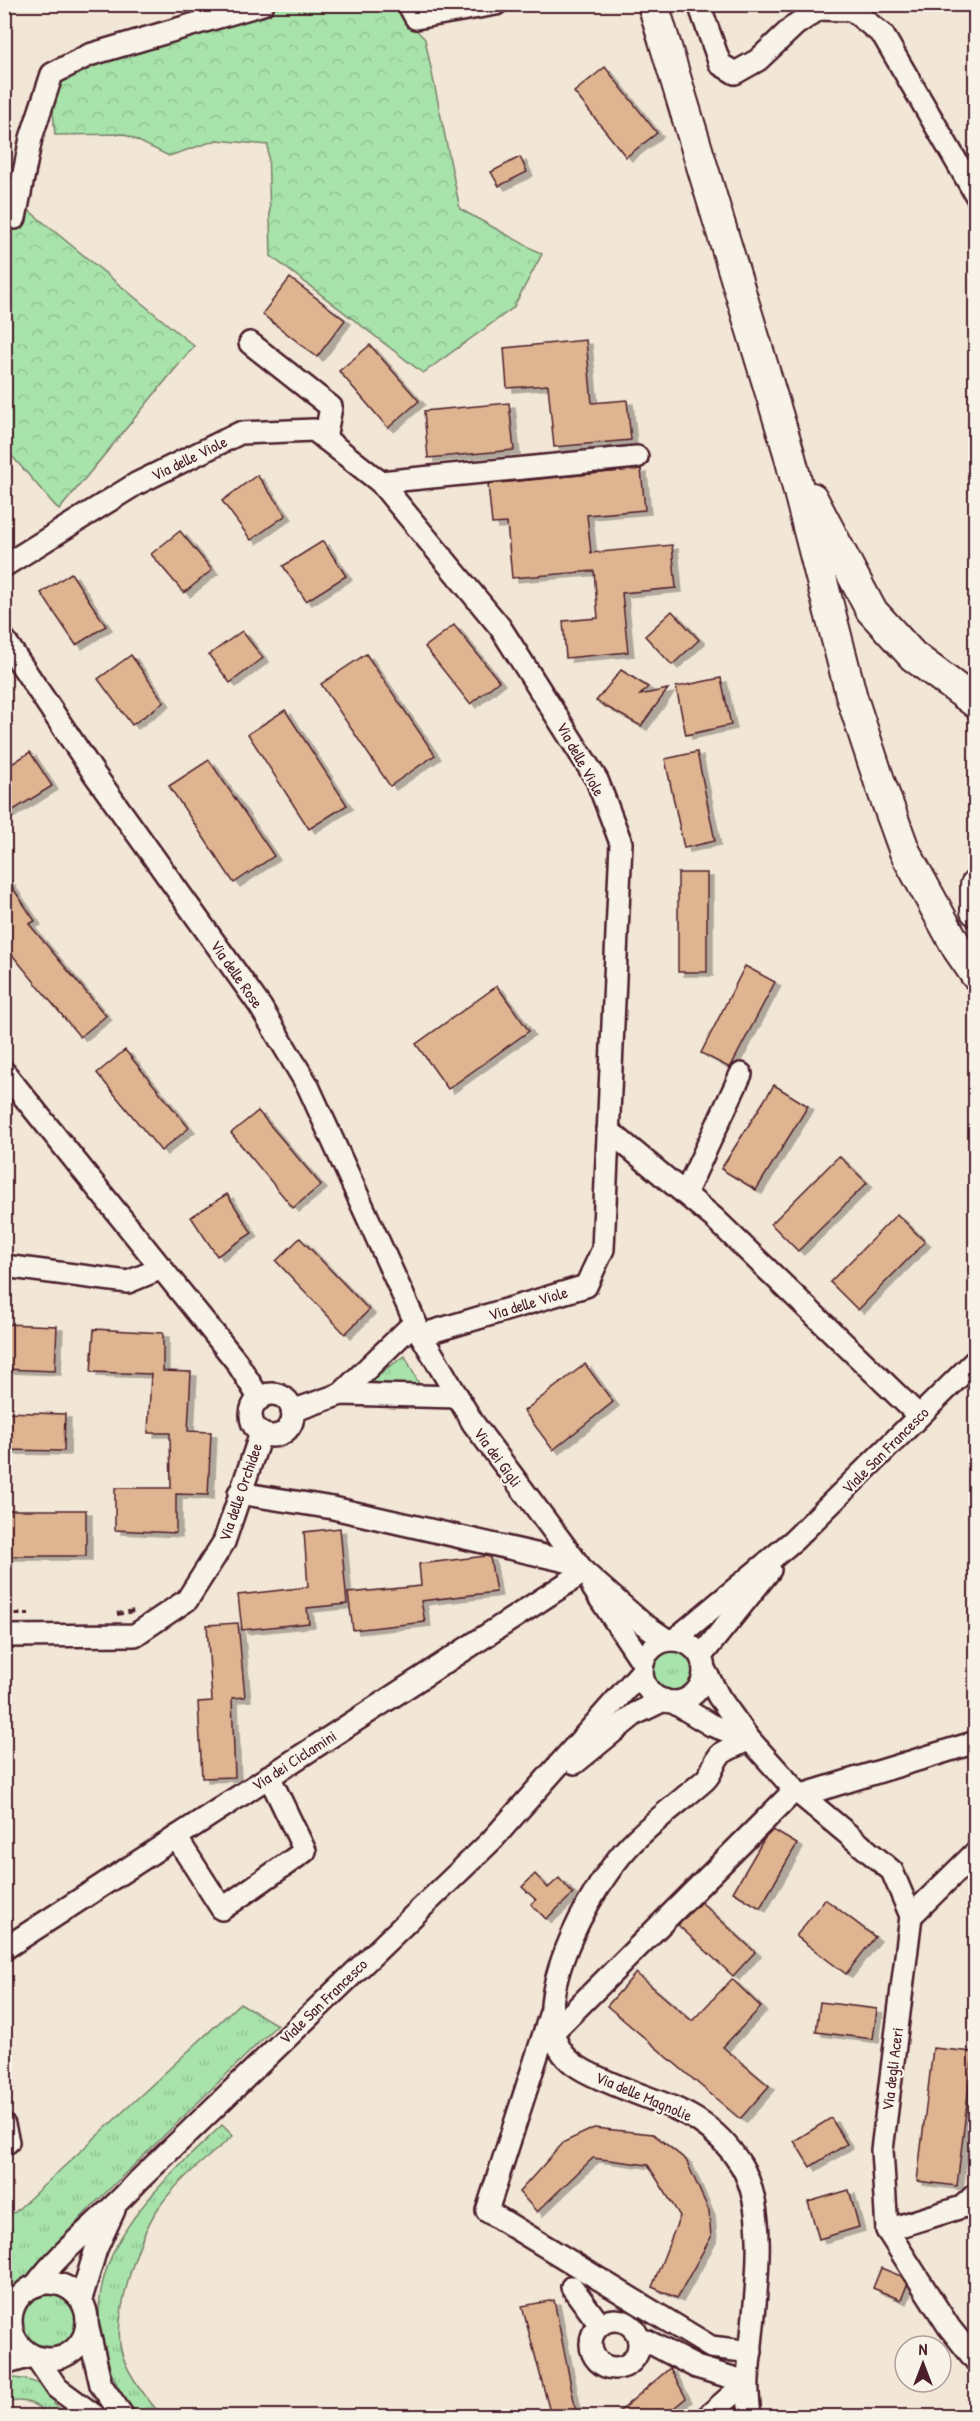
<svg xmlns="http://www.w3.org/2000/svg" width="980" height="2421" font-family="'Patrick Hand',sans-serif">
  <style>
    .grass { fill: url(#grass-tufts); stroke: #78816a; stroke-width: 1.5 }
    .forest { fill: url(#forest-crowns); stroke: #78816a; stroke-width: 1.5 }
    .building { fill: #dfb490; stroke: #4a1f2b; stroke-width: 1.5; filter: url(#shadow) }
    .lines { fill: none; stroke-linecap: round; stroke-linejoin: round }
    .minor-casing { stroke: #4a1f2b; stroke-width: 26 }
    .highway-casing { stroke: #4a1f2b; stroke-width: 34 }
    .path { stroke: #4a1f2b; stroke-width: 4; stroke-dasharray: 6 4.5; stroke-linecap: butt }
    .minor { stroke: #f7f3e8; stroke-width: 21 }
    .highway { stroke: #f7f3e8; stroke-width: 30 }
    .labels { text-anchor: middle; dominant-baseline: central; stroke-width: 4.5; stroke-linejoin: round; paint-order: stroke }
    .street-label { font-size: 16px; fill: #4a1f2b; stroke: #f7f3e8 }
  </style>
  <defs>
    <pattern id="grass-tufts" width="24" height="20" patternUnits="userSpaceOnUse" patternTransform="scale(1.5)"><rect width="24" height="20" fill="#a7e3aa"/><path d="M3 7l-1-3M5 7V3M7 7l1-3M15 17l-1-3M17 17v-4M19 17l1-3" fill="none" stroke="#91c292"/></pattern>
    <pattern id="forest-crowns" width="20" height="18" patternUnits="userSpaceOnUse" patternTransform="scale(1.5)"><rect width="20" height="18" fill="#a7e3aa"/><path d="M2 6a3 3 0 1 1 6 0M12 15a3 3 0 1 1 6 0" fill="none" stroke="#91c292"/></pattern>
    <filter id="shadow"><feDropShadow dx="6" dy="4" stdDeviation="0" flood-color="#0004"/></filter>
  </defs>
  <rect width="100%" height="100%" fill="#f2e6d6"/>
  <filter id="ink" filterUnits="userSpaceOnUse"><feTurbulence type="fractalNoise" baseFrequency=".0167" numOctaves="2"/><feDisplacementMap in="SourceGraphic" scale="12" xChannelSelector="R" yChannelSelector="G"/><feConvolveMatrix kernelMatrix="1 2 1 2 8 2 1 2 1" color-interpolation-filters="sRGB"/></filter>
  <g filter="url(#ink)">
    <g class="grass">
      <path d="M405 1356 420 1386 379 1390 371 1379Z"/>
      <circle cx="671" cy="1671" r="23"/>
      <path d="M240 2003 277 2025 90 2208 5 2300V2210L14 2213Z"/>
      <path d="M222 2125 233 2136C207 2158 176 2181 157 2210 138 2239 113 2316 121 2350 126 2373 147 2399 162 2416H138C121 2398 105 2364 101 2339 85 2246 162 2183 222 2125Z"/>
      <circle cx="48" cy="2323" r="28"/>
      <path d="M5 2378C27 2377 41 2383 59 2397L54 2404 68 2415 51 2416C35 2404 25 2397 5 2403Z"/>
    </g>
    <g class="forest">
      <path d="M257 5H392L425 39 460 209 542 254 513 308 423 373 271 256 268 145 217 140 169 156 124 134 55 135 51 87 77 50Z"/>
      <path d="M4 190 194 346 59 510 5 448Z"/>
    </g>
    <g class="building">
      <path d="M605 67 657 133 626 157 574 92Z"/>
      <path d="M520 157 527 172 499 186 491 172Z"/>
      <path d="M290 278 345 320 317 357 262 314Z"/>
      <path d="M586 340 592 403 627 400 631 440 554 447 548 385 507 388 504 348Z"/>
      <path d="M370 345 419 401 388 428 339 371Z"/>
      <path d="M509 403 514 450 428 458 424 411Z"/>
      <path d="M641 469 645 510 587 515 591 553 672 545 676 588 622 593 628 652 566 658 563 621 598 618 594 571 512 578 507 523 492 524 488 484Z"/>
      <path d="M257 475 286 515 251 540 222 501Z"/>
      <path d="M180 531 212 570 184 593 151 554Z"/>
      <path d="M323 541 346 576 306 601 283 566Z"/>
      <path d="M71 573 106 626 76 645 41 593Z"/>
      <path d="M672 611 699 640 672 665 645 636Z"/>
      <path d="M454 625 499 681 470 704 425 647Z"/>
      <path d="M242 631 263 658 230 683 209 655Z"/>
      <path d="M366 654 435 755 390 786 321 684Z"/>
      <path d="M131 655 164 702 132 725 98 679Z"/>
      <path d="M621 670 648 687 640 695 668 689 641 726 596 701Z"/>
      <path d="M721 678 731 725 686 735 676 687Z"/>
      <path d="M285 710 347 805 309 829 248 734Z"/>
      <path d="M30 752 52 786 4 816V769Z"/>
      <path d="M697 752 715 841 684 848 665 759Z"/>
      <path d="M209 760 274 856 234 883 169 786Z"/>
      <rect x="678" y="873" width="29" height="99"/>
      <path d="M4 875 35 921 29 924 106 1016 80 1037 4 945Z"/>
      <path d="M745 966 775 982 730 1068 701 1053Z"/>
      <path d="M497 986 529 1031 448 1089 416 1044Z"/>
      <path d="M125 1050 189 1128 161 1151 97 1073Z"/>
      <path d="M774 1085 808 1106 756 1190 721 1169Z"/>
      <path d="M258 1111 321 1185 293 1208 231 1133Z"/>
      <path d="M839 1156 867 1183 798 1251 771 1224Z"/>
      <path d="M227 1194 252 1233 217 1256 191 1217Z"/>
      <path d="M897 1214 925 1242 858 1310 830 1282Z"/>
      <path d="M300 1238 369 1310 345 1334 276 1261Z"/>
      <path d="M4 1324 57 1326 55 1371 4 1369Z"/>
      <path d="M94 1329 163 1333V1371L191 1372 188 1431 211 1432 208 1495 176 1494V1533L115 1530V1488H171L170 1433H148L151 1374 91 1372Z"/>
      <path d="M585 1364 613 1402 553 1450 524 1411Z"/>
      <path d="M4 1412 65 1414 64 1451 4 1450Z"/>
      <rect x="4" y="1510" width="82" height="46"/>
      <path d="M340 1528 347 1604 307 1608 309 1623 242 1630 238 1595 308 1587 304 1532Z"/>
      <path d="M486 1556 490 1557 496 1592 421 1601 425 1622 353 1630 348 1593 421 1586 419 1564Z"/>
      <path d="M238 1623 245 1697 232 1698 235 1777 202 1778 198 1702 212 1701 207 1625Z"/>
      <path d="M773 1830 797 1844 760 1908 733 1892 764 1839Z"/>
      <path d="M535 1874 548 1888 559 1878 573 1894 546 1919 531 1904 536 1900 522 1887Z"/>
      <path d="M825 1899 875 1937 846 1974 796 1936Z"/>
      <path d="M701 1902 755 1952 733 1976 678 1925Z"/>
      <path d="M636 1973 692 2021 732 1979 761 2007 723 2047 769 2086 740 2119 607 2006Z"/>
      <path d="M820 2002 877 2009 873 2039 816 2032Z"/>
      <path d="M933 2048 973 2052 957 2186 917 2181Z"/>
      <path d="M831 2118 847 2144 810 2167 794 2141Z"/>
      <path d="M594 2128 653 2134 686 2160 709 2211 711 2237 677 2298 652 2287 680 2216 648 2165 593 2158 537 2212 519 2192 564 2142Z"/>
      <path d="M849 2190 859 2227 819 2239 808 2202Z"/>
      <path d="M881 2268 901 2276 907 2285 901 2300 873 2288Z"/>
      <path d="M554 2300 577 2416H551L522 2306Z"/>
      <path d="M670 2368 686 2398 664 2416H614Z"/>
    </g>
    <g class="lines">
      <g class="minor-casing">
        <g id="minor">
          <path d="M408 4 416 18 496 4"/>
          <path d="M699 4 720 64 735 73 758 60 795 25 819 9 852 10 883 35 976 195"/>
          <path d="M15 218 31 138 52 74 89 55 263 4"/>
          <path d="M250 343 331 407 325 439"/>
          <path d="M380 482 637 457"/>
          <path d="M4 566 136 484 240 433 314 430 380 482 500 627 597 780 621 843 603 1249 586 1286 421 1335"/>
          <path d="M4 639 95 775 260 1006 308 1086 421 1335 473 1423 584 1572 642 1623 667 1640"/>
          <path d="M4 1072 236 1361 260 1399"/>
          <path d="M608 1130 714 1218 919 1416"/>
          <path d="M685 1194 741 1074"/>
          <path d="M4 1266 128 1282 162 1268"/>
          <path d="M341 1394 415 1322"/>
          <circle cx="272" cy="1415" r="21"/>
          <path d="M292 1411 341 1394 458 1397"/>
          <path d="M239 1493 333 1508 575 1563"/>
          <path d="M593 1588 643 1663"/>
          <path d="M4 1636 135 1635 187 1600 224 1542 261 1433"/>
          <circle cx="673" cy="1671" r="31"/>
          <path d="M674 1640 794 1540 976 1360"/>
          <path d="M701 1656 770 1570"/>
          <path d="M704 1669 719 1697 749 1739 795 1790 892 1871 911 1916 882 2150 887 2230 949 2327 976 2361"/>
          <path d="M673 1702 711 1725 749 1739"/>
          <path d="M749 1739C741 1744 728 1748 721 1754 714 1760 713 1773 705 1780 680 1802 652 1822 629 1846 592 1885 517 2015 570 2061 580 2070 594 2076 606 2081 662 2106 706 2109 741 2165 773 2218 751 2320 748 2380 747 2392 749 2405 750 2416"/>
          <path d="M575 1763 635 1714 664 1700"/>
          <path d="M802 1795 976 1742"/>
          <path d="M176 1837 222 1909 305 1851 269 1776"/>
          <path d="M911 1916 976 1852"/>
          <path d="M4 1949 584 1572"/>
          <path d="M550 2015 487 2211 711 2347 751 2352"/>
          <path d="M555 2030 795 1790"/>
          <path d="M4 2125 8 2142"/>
          <path d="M887 2230 962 2207 976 2194"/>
          <circle cx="49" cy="2321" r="38"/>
          <path d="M35 2286C64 2246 105 2218 138 2181L492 1840 642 1671"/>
          <path d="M572 2287 600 2325"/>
          <path d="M81 2299 96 2249 114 2210"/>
          <circle cx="615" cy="2344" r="24"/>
          <path d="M87 2324 101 2385 123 2416"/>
          <path d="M639 2341H647L696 2367 747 2382"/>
          <path d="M36 2357 57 2388 95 2416"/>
          <path d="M4 2364 32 2356"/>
          <path d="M708 2416 747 2382"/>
        </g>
      </g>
      <g class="highway-casing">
        <g id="highway">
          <path d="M653 4 789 453 852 698 880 783 905 852 958 949 976 975"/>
          <path d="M812 498 871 610 913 656 976 703"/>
          <path d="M976 885V911"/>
        </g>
      </g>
      <g class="path">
        <path d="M4 1614H29"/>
        <path d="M117 1614 134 1611"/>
      </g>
      <use href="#minor" class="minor"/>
      <use href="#highway" class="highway"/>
    </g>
  </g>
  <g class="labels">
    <g class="street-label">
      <text transform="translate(189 458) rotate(-26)">Via delle Viole</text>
      <text transform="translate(581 759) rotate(61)">Via delle Viole</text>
      <text transform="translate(237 974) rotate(55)">Via delle Rose</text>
      <text transform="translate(528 1303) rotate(-17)">Via delle Viole</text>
      <text transform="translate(885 1450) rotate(-45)">Viale San Francesco</text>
      <text transform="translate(498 1457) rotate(54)">Via dei Gigli</text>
      <text transform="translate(240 1492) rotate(-71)">Via delle Orchidee</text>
      <text transform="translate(294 1760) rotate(-33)">Via dei Ciclamini</text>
      <text transform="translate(323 2001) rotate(-44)">Viale San Francesco</text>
      <text transform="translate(892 2069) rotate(-83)">Via degli Aceri</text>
      <text transform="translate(644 2096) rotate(23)">Via delle Magnolie</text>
    </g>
  </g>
  <rect width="980" height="2421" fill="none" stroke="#f7f3e8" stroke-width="24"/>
  <rect x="12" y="12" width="956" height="2397" fill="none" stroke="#4a1f2b" stroke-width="2" filter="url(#ink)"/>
  <g transform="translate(923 2364)"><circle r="28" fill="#f7f3e8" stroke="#b29e9c" stroke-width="1.5"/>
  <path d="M0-4.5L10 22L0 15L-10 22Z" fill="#4a1f2b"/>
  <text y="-9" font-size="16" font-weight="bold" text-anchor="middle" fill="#4a1f2b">N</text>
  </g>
</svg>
